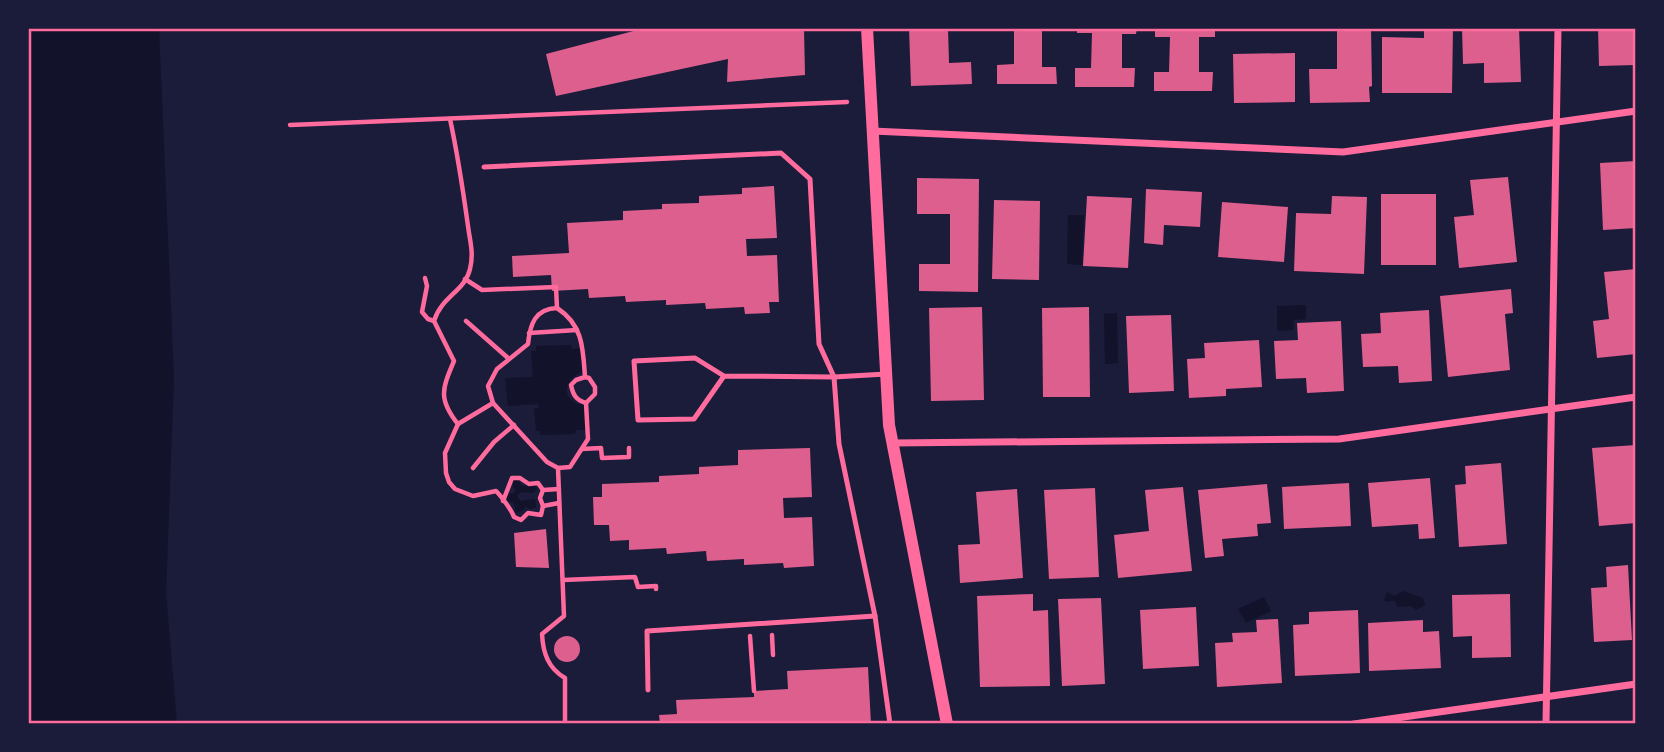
<svg xmlns="http://www.w3.org/2000/svg" width="1664" height="752" font-family="'Asap Condensed',sans-serif">
  <style>
    .water { fill: #12122b }
    .building { fill: #dd5f8e }
    .lines { fill: none; stroke-linecap: round; stroke-linejoin: round }
    .path { stroke: #ff6b9d; stroke-width: 4.5 }
    .service { stroke: #ff6b9d; stroke-width: 5 }
    .minor { stroke: #ff6b9d; stroke-width: 7 }
    .tertiary { stroke: #ff6b9d; stroke-width: 12 }
    .neatline { fill: none; stroke: #ff6b9d; stroke-width: 2.5 }
  </style>
  <rect width="100%" height="100%" fill="#1b1b3a"/>
  <g class="water">
    <path d="M28 28H159L174 378 166 592 177 724H28Z"/>
    <path d="M1068 215H1084L1082 265 1067 264Z"/>
    <path d="M1306 305V319L1294 320 1293 330 1277 331V306Z"/>
    <path d="M1117 313 1118 363 1105 364 1104 314Z"/>
    <path d="M571 345 572 349 581 348 582 372C562 379 561 403 584 405L585 430H576L575 434 541 435 540 431H536L534 408H539L538 404 508 406 505 378 533 377 531 351H536V346Z"/>
    <path d="M513 479H517L522 486 535 485 537 489 534 493 521 492 517 496 520 501 535 499 536 507 530 509 525 506 524 510 516 513 514 503 507 501V494L514 493 516 490 513 487Z"/>
    <path d="M1403 591 1423 598 1425 605 1416 610 1411 606 1398 607 1394 600 1388 602 1384 600 1387 592 1394 596Z"/>
    <path d="M1264 597 1271 611 1246 623 1238 609Z"/>
  </g>
  <g class="building">
    <path d="M645 28H804L805 75 727 82 728 59 556 96 546 54Z"/>
    <path d="M909 28H948L949 63 971 62 972 84 911 86Z"/>
    <path d="M1014 28H1042V67H1056L1057 84H997V65L1014 64Z"/>
    <path d="M1077 28H1137L1136 34H1122V68H1135L1134 87H1075V68H1091L1092 33H1077Z"/>
    <path d="M1155 28H1215V37H1199V72H1213L1212 91H1154V72H1169L1170 37H1155Z"/>
    <path d="M1337 28H1371L1372 86 1369 87 1370 102 1310 103 1309 69H1337Z"/>
    <path d="M1424 28H1453L1452 93H1382V37L1424 38Z"/>
    <path d="M1462 28H1519L1521 82 1484 83V63L1463 64Z"/>
    <path d="M1598 28H1636V65L1599 66Z"/>
    <path d="M1295 53V102L1234 103 1233 54Z"/>
    <path d="M1636 161V228L1603 230 1600 163Z"/>
    <path d="M1508 177 1517 262 1459 268 1454 217 1474 215 1470 180Z"/>
    <path d="M917 178 979 179 978 292 919 291V264H950V214H917Z"/>
    <path d="M774 186 777 238 746 239 747 256 777 255 779 302H769L770 313 745 314 744 307 706 309 705 303 666 305V300L626 302 625 296 589 298 588 289 552 291 551 275 513 277 512 256 569 253 567 223 623 220V211L662 209V204L699 203V196L742 194V188Z"/>
    <path d="M1146 189 1202 192 1200 227 1164 225 1163 245 1144 243Z"/>
    <rect x="1381" y="194" width="55" height="71"/>
    <path d="M1087 196 1132 198 1128 268 1083 266Z"/>
    <path d="M1332 196 1367 197 1364 274 1294 271 1296 213 1331 214Z"/>
    <path d="M994 200 1040 201 1039 280 992 279Z"/>
    <path d="M1222 202 1288 207 1284 262 1218 257Z"/>
    <path d="M1636 269V354L1597 358 1593 321 1609 319 1604 272Z"/>
    <path d="M1511 289 1513 313 1505 314 1510 370 1448 377 1440 296Z"/>
    <path d="M982 307 984 400 931 401 929 308Z"/>
    <path d="M1089 307 1090 397H1043L1042 308Z"/>
    <path d="M1429 310 1432 381 1399 383 1398 366 1363 367 1361 334 1381 333 1380 313Z"/>
    <path d="M1171 315 1174 391 1129 393 1126 316Z"/>
    <path d="M1341 321 1344 391 1307 393 1306 378 1276 379 1274 341 1298 340 1297 323Z"/>
    <path d="M1259 340 1262 387 1226 389V396L1189 398 1187 359 1205 358 1204 343Z"/>
    <path d="M1636 445V523L1599 526 1592 448Z"/>
    <path d="M810 448 812 497 783 498 784 518 812 517 814 566 784 568 783 563 744 565V559L707 561 706 551 667 554 666 548 629 550V540L610 541 609 525H594L593 497H602V484L659 482V476L699 474V467L738 465V450Z"/>
    <path d="M1501 463 1507 544 1459 547 1455 485 1466 484 1465 466Z"/>
    <path d="M1430 478 1435 538 1419 539 1418 524 1372 527 1368 483Z"/>
    <path d="M1349 483 1351 526 1284 529 1282 487Z"/>
    <path d="M1267 484 1271 523 1257 524 1258 536 1222 539 1224 556 1205 558 1198 490Z"/>
    <path d="M1183 487 1192 571 1118 578 1114 535 1149 531 1145 490Z"/>
    <path d="M1095 488 1099 577 1049 579 1044 490Z"/>
    <path d="M1017 489 1023 578 960 583 958 545 980 544 976 492Z"/>
    <path d="M546 529 549 568 516 567 514 533Z"/>
    <path d="M1628 565 1632 640 1594 642 1591 588 1607 587 1606 567Z"/>
    <path d="M1033 594V611L1048 610 1050 686 980 687 977 596Z"/>
    <path d="M1510 594 1511 657 1472 658V636L1453 637 1452 595Z"/>
    <path d="M1101 598 1105 684 1062 686 1058 599Z"/>
    <path d="M1196 607 1199 666 1143 669 1140 610Z"/>
    <path d="M1358 610 1360 673 1295 676 1293 625 1309 624V612Z"/>
    <path d="M1278 619 1282 683 1217 687 1215 643 1233 642 1232 633 1257 632 1256 620Z"/>
    <path d="M1423 620V632L1439 631 1441 668 1369 671 1368 623Z"/>
    <circle cx="567" cy="649" r="13"/>
    <path d="M868 667 871 724H660L659 715 677 714 676 700 754 697V691L788 689 787 671Z"/>
  </g>
  <g class="lines">
    <g class="path">
      <path d="M450 119C458 156 463 190 468 226 470 242 474 253 470 269 465 291 441 297 434 321L454 361C442 389 438 399 458 424L493 403 547 462 558 468 564 616 542 634C543 653 548 668 565 678V724"/>
      <path d="M290 125 847 102"/>
      <path d="M425 278 427 286 422 312 428 319 434 321"/>
      <path d="M465 279 482 290 556 287 557 308C583 325 583 348 585 377L576 380 571 385C573 395 576 400 586 403L588 439 570 467 558 468"/>
      <path d="M466 321 508 358"/>
      <path d="M529 333 577 330"/>
      <path d="M585 377 589 378 595 387V394L586 403"/>
      <path d="M493 403 488 386 497 369 528 344C530 324 535 309 557 308"/>
      <path d="M458 424 445 453 446 473 449 482 455 489 473 496 496 491C502 497 512 511 514 517L521 520 528 513 541 515 543 506 559 503"/>
      <path d="M582 449 601 448 602 458 629 457V448"/>
      <path d="M473 468 494 442 514 425"/>
      <path d="M503 501 512 478H520L529 484 538 483 543 490"/>
      <path d="M543 506 540 498 543 490 559 489"/>
      <path d="M563 580 635 577 638 587 656 586V589"/>
      <path d="M772 635 773 655"/>
      <path d="M750 636 754 691"/>
    </g>
    <g class="service">
      <path d="M484 167 781 153 810 179 819 344 834 377 839 444 875 616 890 724"/>
      <path d="M724 376 694 419 638 420 634 361 695 358 724 376 834 377 886 374"/>
      <path d="M648 690 647 631 875 616"/>
    </g>
    <g class="minor">
      <path d="M872 131 1343 152 1636 111"/>
      <path d="M892 443 1339 439 1636 397"/>
      <path d="M1354 724 1636 684"/>
      <path d="M1546 724 1558 28"/>
    </g>
    <path class="tertiary" d="M867 28 889 425 947 724"/>
  </g>
  <rect width="1664" height="752" fill="none" stroke="#1b1b3a" stroke-width="60"/>
  <rect x="30" y="30" width="1604" height="692" class="neatline"/>
</svg>
